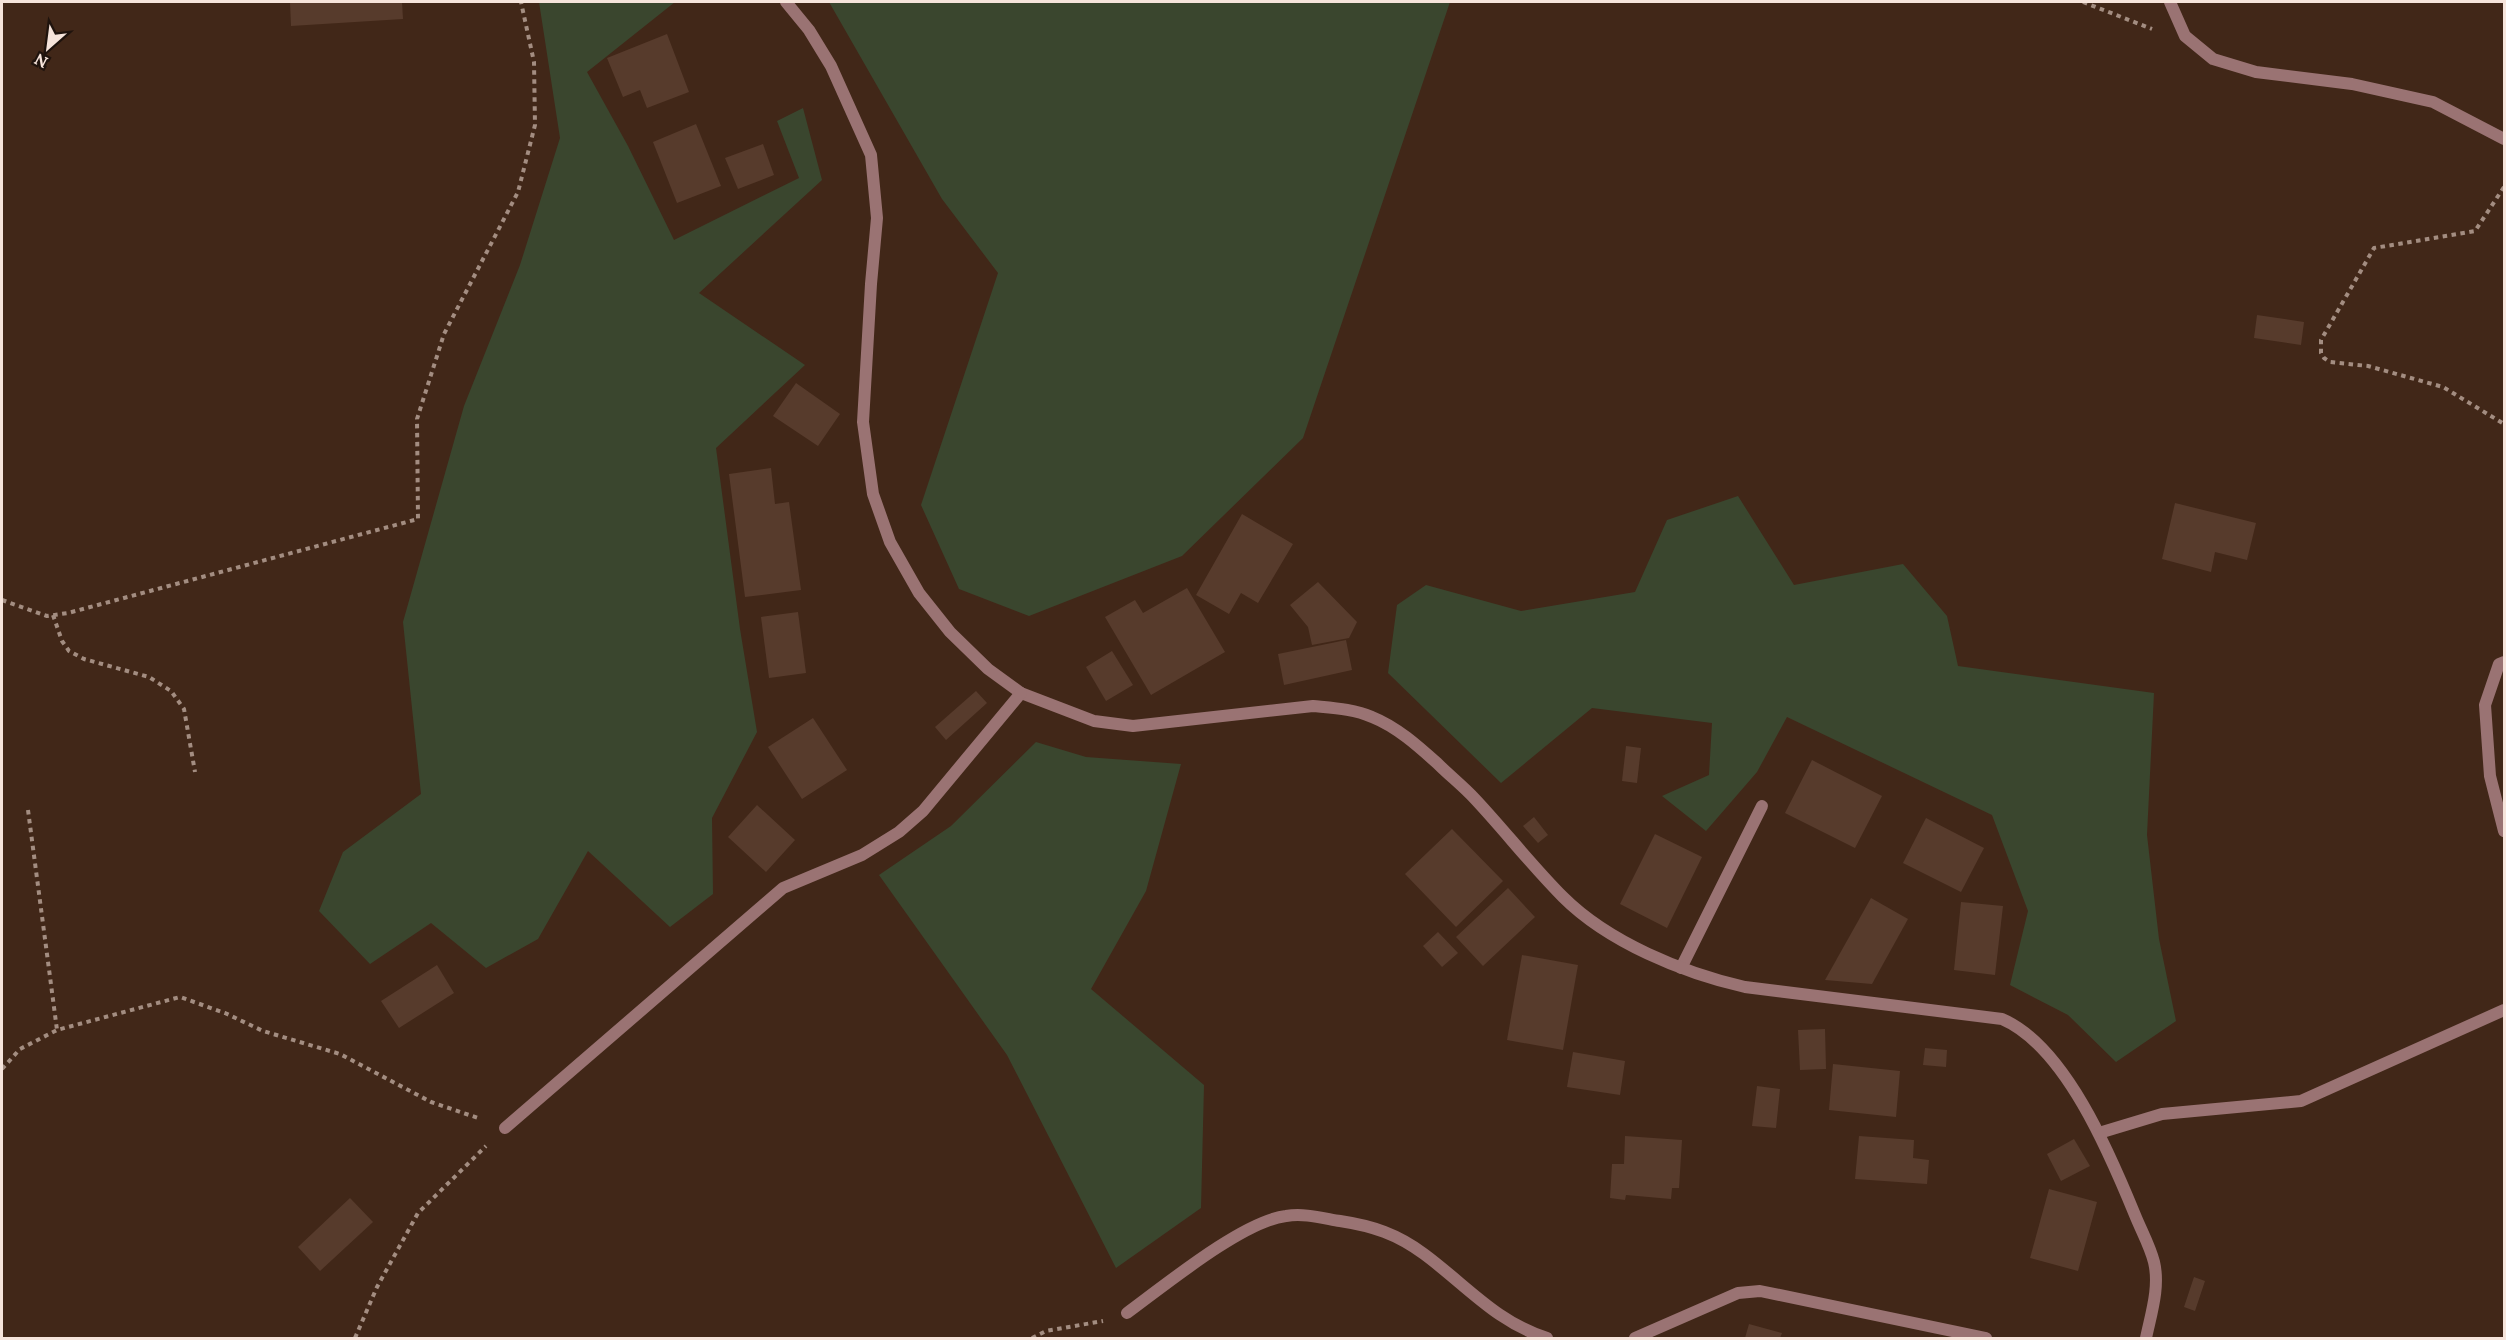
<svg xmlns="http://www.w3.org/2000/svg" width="2506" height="1340" font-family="Lora,serif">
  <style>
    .green { fill: #3a462e }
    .building { fill: #573b2c }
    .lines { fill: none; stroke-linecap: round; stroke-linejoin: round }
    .path { stroke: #a38d81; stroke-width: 4; stroke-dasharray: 4.5 4.5; stroke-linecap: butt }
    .lane { stroke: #9a7373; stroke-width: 12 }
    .street { stroke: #9a7373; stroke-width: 12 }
  </style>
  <rect width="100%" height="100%" fill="#412718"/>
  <g class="green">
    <path d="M539 2H675L587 72 628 146 674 240 799 178 777 121 803 108 822 180 699 293 805 365 716 448 740 629 757 732 712 818 713 894 670 927 588 851 538 939 486 968 431 923 370 964 319 911 343 852 421 794 403 622 464 406 520 265 560 138Z"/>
    <path d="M829 2H1450L1303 438 1182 556 1029 616 959 589 921 505 998 273 942 199Z"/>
    <path d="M1738 496 1794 585 1903 564 1947 616 1958 666 2154 693 2147 835 2159 939 2176 1021 2116 1062 2068 1015 2010 985 2028 911 1992 815 1787 717 1757 772 1706 831 1662 796 1709 775 1712 723 1592 708 1501 783 1388 673 1397 605 1426 585 1521 611 1635 592 1667 520Z"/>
    <path d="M1036 742 1086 757 1181 764 1146 891 1091 989 1204 1085 1201 1208 1116 1268 1007 1055 879 875 951 826Z"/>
  </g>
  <g class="building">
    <path d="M290 2H402L403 19 291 26Z"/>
    <path d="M667 34 689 92 647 108 640 90 623 97 607 58Z"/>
    <path d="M696 124 721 186 677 203 653 142Z"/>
    <path d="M763 144 774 175 738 189 725 158Z"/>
    <path d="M2257 315 2304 322 2301 345 2254 338Z"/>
    <path d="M796 383 840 414 818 446 773 416Z"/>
    <path d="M771 468 775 504 789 502 801 590 745 597 729 474Z"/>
    <path d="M2175 503 2256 523 2247 560 2215 552 2211 572 2162 559Z"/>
    <path d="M1242 514 1293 544 1258 603 1241 593 1229 614 1196 595Z"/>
    <path d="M1318 582 1357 622 1349 638 1312 645 1308 627 1290 605Z"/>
    <path d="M1187 588 1225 652 1151 695 1105 617 1135 600 1143 613Z"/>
    <path d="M798 612 806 673 769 678 761 617Z"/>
    <path d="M1346 640 1352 670 1284 685 1278 654Z"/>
    <path d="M1112 651 1133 685 1106 701 1086 667Z"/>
    <path d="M976 691 987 703 946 740 935 727Z"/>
    <path d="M813 718 847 770 802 799 768 747Z"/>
    <path d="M1626 746 1641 748 1637 783 1622 781Z"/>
    <path d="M1812 760 1882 796 1855 848 1785 813Z"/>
    <path d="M757 805 795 840 766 872 728 837Z"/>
    <path d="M1534 817 1548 835 1538 843 1523 826Z"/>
    <path d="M1926 818 1984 848 1961 892 1903 863Z"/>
    <path d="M1452 829 1503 881 1456 927 1405 874Z"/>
    <path d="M1655 834 1702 857 1667 928 1620 904Z"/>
    <path d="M1508 888 1535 917 1483 966 1456 937Z"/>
    <path d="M1871 898 1908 919 1872 984 1825 980Z"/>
    <path d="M1961 902 2003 906 1995 975 1954 970Z"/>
    <path d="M1438 932 1458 953 1442 967 1423 946Z"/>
    <path d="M1522 955 1578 965 1563 1050 1507 1040Z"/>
    <path d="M437 965 454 993 399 1028 381 1001Z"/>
    <path d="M1825 1029 1826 1069 1800 1070 1798 1030Z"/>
    <path d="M1925 1048 1947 1050 1946 1067 1923 1065Z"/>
    <path d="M1573 1052 1625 1061 1620 1095 1567 1087Z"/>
    <path d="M1833 1064 1900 1071 1896 1117 1829 1110Z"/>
    <path d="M1757 1086 1780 1089 1776 1128 1752 1126Z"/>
    <path d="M1625 1136 1682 1140 1679 1188H1672L1671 1199 1626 1195 1625 1200 1610 1198 1612 1164H1624Z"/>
    <path d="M1859 1136 1914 1140 1913 1158 1929 1160 1927 1184 1855 1179Z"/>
    <path d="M2074 1139 2090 1166 2061 1181 2047 1154Z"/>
    <path d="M2049 1189 2097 1202 2078 1271 2030 1258Z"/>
    <path d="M350 1198 373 1222 320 1271 298 1247Z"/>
    <path d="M2194 1277 2205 1281 2195 1311 2184 1307Z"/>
    <path d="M1749 1324 1782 1333 1780 1338H1745Z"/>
  </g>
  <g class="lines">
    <g class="path">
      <path d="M2083 2 2152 29"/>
      <path d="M2504 187 2475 231 2374 248 2321 340V353L2324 358 2330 362 2368 366 2443 387 2504 424"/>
      <path d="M2 600 47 616 68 613 418 519 417 419 444 334 518 192 535 125 534 62 521 2"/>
      <path d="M53 615 62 641 69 651 84 659 149 677 171 691 184 709 195 772"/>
      <path d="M28 810 57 1030"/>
      <path d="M2 1069 20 1049 57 1030 180 997 225 1013 263 1031 340 1054 431 1102 481 1119"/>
      <path d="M355 1338 377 1287 418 1213 486 1146"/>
      <path d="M1032 1338 1046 1331 1103 1321"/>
    </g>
    <path class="lane" d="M1681 968 1762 806"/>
    <g class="street">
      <path d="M786 2 809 30 831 66 871 155 877 218 871 284 863 422 873 494 890 542 919 593 950 632 988 669 1021 693 1094 721 1133 726 1313 706C1333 708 1354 709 1372 717 1397 727 1418 746 1438 764 1450 776 1463 786 1475 799 1505 831 1532 866 1563 897 1608 942 1683 973 1745 987L2002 1019C2065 1046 2110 1154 2135 1215 2141 1230 2150 1246 2154 1262 2160 1287 2151 1314 2146 1338"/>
      <path d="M2170 2 2185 36 2213 59 2256 72 2352 84 2433 102 2504 139"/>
      <path d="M2504 662 2499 664 2485 705 2490 776 2504 831"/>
      <path d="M505 1128 783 888 862 855 899 832 923 811 1021 693"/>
      <path d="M2099 1133 2162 1114 2301 1101 2504 1010"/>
      <path d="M1127 1313C1164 1286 1243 1221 1286 1216 1304 1213 1322 1218 1340 1221 1373 1226 1397 1234 1424 1254 1466 1285 1496 1322 1547 1338"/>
      <path d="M1635 1338 1738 1293 1760 1291 1986 1338"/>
    </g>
  </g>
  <rect width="2506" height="1340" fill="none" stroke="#f6e4db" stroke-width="6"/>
  <g transform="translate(48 48) rotate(208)" stroke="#1f130d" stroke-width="4.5" paint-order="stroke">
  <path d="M0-4.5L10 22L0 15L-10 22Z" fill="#f6e4db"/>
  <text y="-9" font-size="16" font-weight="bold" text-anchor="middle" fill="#f6e4db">N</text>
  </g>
</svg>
